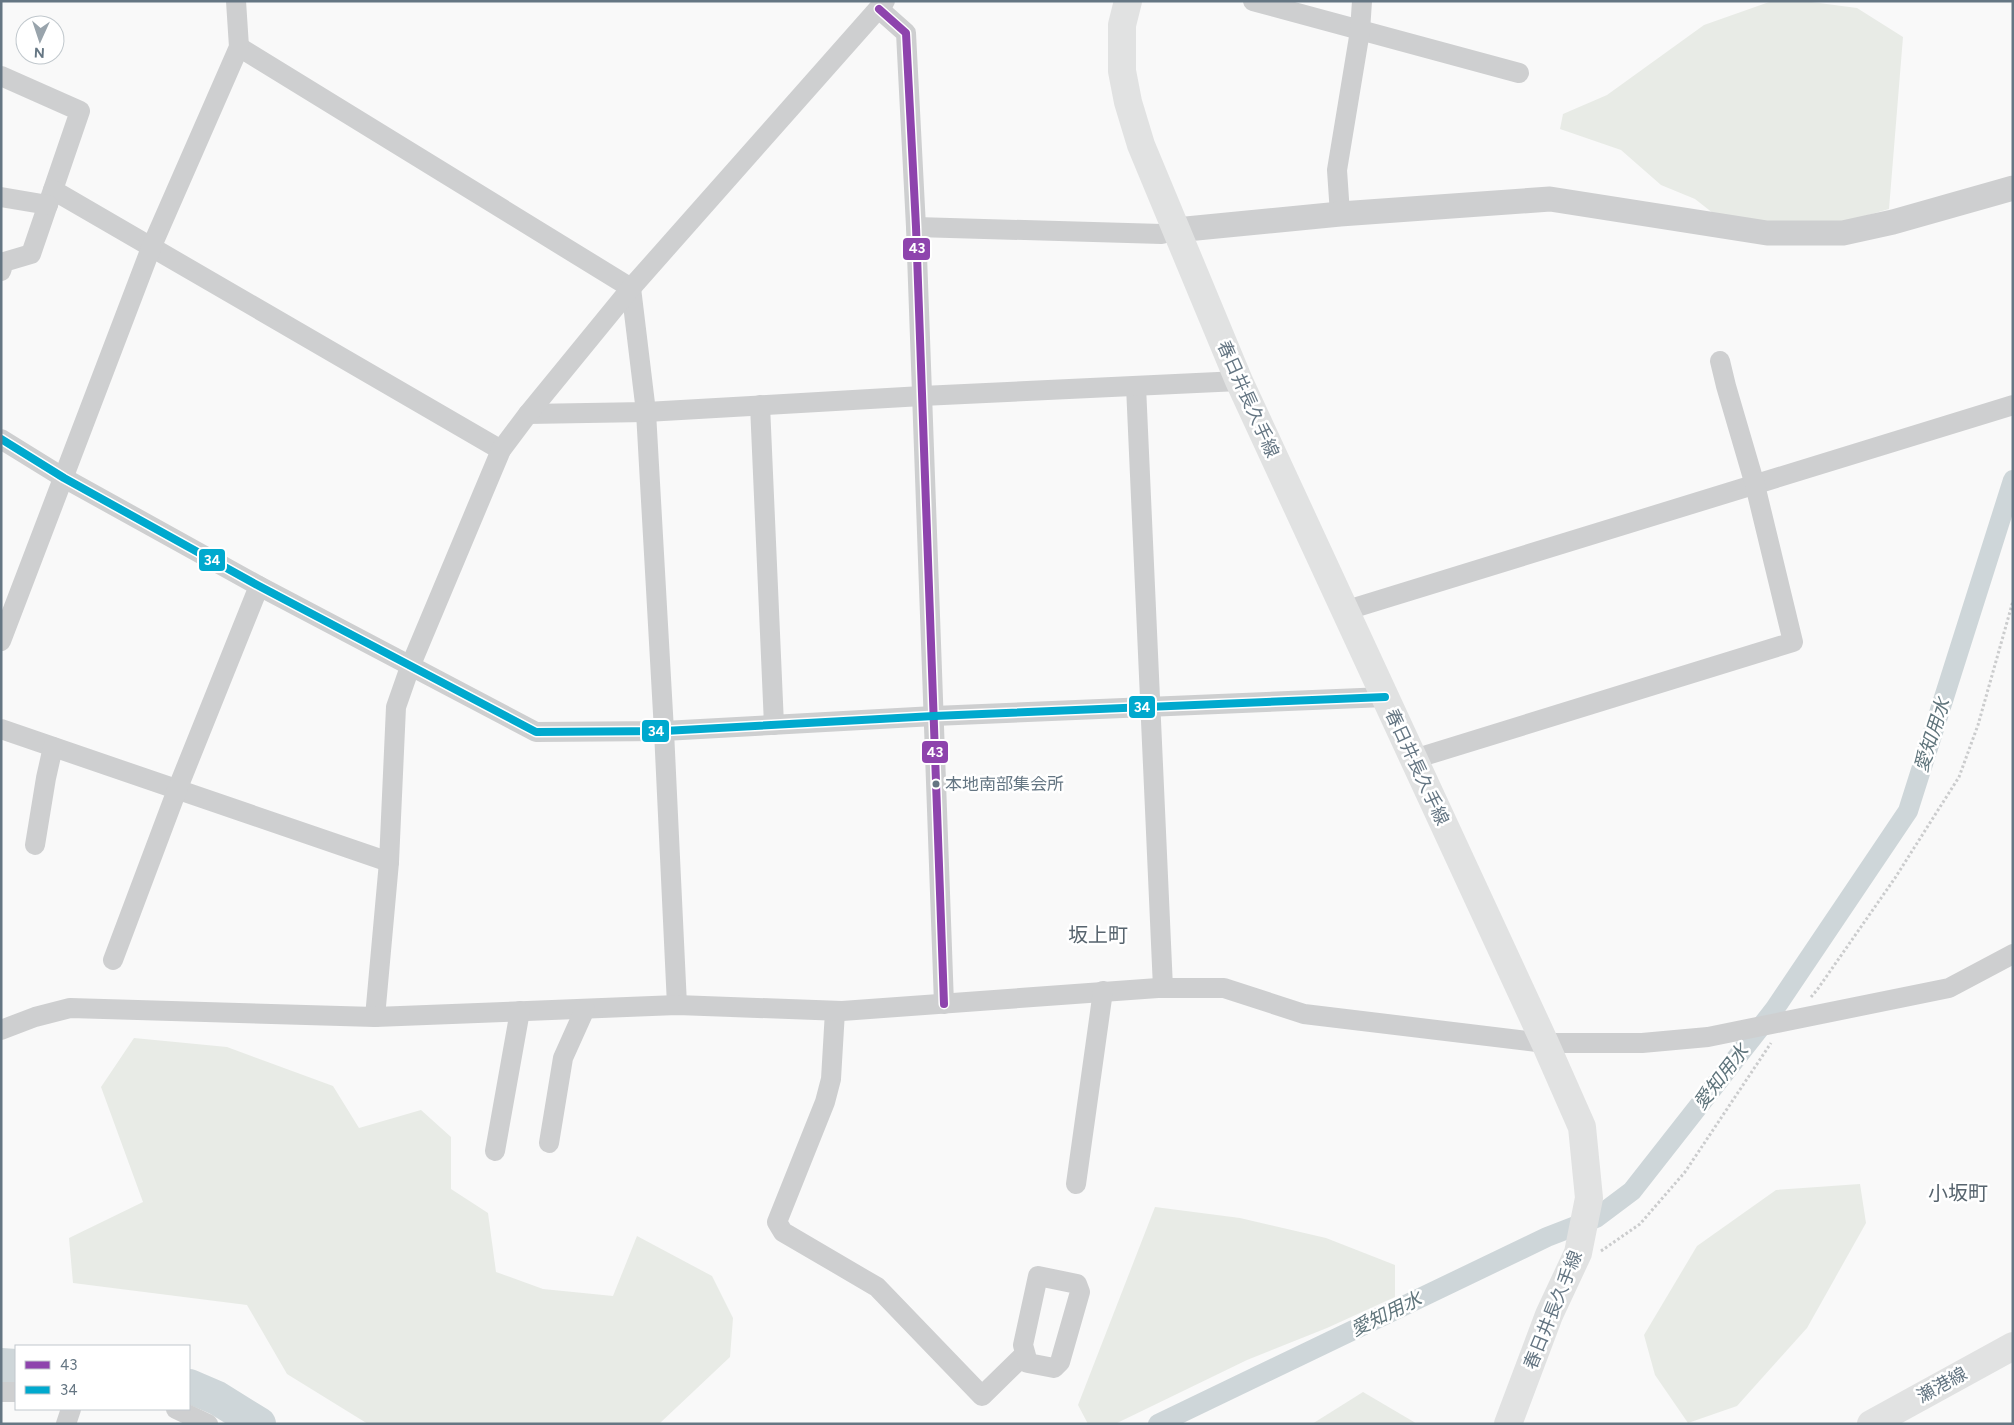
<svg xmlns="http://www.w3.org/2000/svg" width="2014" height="1425" font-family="Figtree,'Noto Sans JP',sans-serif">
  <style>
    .green { fill: #e8ebe6 }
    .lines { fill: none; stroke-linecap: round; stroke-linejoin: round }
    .canal { stroke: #ced6d9; stroke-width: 20 }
    .river { stroke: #ced6d9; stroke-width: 34 }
    .path { stroke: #cbcccd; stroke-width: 3; stroke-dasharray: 2.5 2.5; stroke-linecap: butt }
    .minor { stroke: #cecfd0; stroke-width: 20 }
    .tertiary { stroke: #cecfd0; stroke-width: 25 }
    .primary { stroke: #e1e2e2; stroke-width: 28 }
    .trunk { stroke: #e1e2e2; stroke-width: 28 }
    .bus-1-casing { stroke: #fff; stroke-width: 11 }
    .bus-2-casing { stroke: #fff; stroke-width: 11 }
    .bus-1 { stroke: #8e44ad; stroke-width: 8 }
    .bus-2 { stroke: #00a9ce; stroke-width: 8 }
    .bus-dot { fill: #657683; stroke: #fff; stroke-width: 2 }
    .labels { text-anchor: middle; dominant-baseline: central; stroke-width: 5; stroke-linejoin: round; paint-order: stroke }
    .bus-label { font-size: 17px; fill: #657683; stroke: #fff; text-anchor: start }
    .street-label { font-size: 18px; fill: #657683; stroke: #fff }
    .water-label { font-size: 19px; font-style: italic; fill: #60757c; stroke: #fff }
    .quarter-label { font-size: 20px; fill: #57646e; stroke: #fff }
    .line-badge { stroke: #fff; stroke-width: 2 }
    .badge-label { font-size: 14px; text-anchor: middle; font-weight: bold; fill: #fff }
  </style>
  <rect width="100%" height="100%" fill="#f9f9f9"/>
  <g class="green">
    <path d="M1772 1H1804L1857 8 1903 37 1889 209 1844 222H1779L1718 217 1695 199 1661 185 1621 150 1560 129 1563 114 1607 95 1704 25Z"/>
    <path d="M134 1038 227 1047 333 1086 359 1128 421 1110 451 1137V1189L488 1213 496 1272 543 1289 613 1296 637 1236 712 1276 733 1318 730 1357 659 1424H368L287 1374 247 1305 73 1283 69 1238 143 1202 101 1087Z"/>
    <path d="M1860 1184 1866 1223 1807 1328 1737 1406 1688 1423 1655 1375 1644 1335 1697 1246 1776 1190Z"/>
    <path d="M1155 1207 1240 1218 1326 1238 1395 1265V1297L1327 1328 1247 1360 1115 1424H1088L1078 1405Z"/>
    <path d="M1363 1392 1414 1422 1416 1424H1312Z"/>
  </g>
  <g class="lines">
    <path class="canal" d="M1158 1424 1547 1237 1596 1218 1632 1191 1774 1010 1908 811 2013 480"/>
    <g class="river">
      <path d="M1 1365 16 1366"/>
      <path d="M189 1386 217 1398 259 1424"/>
    </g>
    <g class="path">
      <path d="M1811 997 1817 990 1895 878 1959 777 1978 725 2013 601"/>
      <path d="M1601 1251 1640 1224 1685 1172 1771 1043"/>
    </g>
    <g class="minor">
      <path d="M1253 1 1519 73"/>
      <path d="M879 9 906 33 916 227 944 1004"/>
      <path d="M239 47 631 288"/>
      <path d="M1 76 80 111 31 254 4 262 1 271"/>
      <path d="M53 190 501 450"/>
      <path d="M1 197 48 205"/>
      <path d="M1340 214 1337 170 1360 31 1362 1"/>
      <path d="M916 227 1162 234 1176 230"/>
      <path d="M631 288 646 412 664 731 677 1005"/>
      <path d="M1136 386 1163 988"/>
      <path d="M760 405 774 725"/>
      <path d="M528 414 646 412 922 396 1239 381"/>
      <path d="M1 439 64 478 259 586 536 732 664 731 934 716 1385 697"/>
      <path d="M1344 611 2013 405"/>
      <path d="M1 641 151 248 239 47 236 1"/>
      <path d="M1 729 389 862"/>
      <path d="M1414 759 1793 642 1755 485 1726 386 1720 361"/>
      <path d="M35 845 46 778 53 747"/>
      <path d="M113 960 177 790 259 586"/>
      <path d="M835 1011 831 1079 825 1102 777 1222 783 1232 877 1287 982 1396 1025 1354"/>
      <path d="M375 1017 389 862 396 707 410 667 501 450 528 414 631 288 885 1"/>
      <path d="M1 1030 35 1017 70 1008 375 1017 677 1005 842 1011 1158 988H1224L1304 1014 1545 1043H1642L1708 1037 1949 988 2013 954"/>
      <path d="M549 1143 563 1058 585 1009"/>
      <path d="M495 1151 520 1011"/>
      <path d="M1076 1184 1103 991"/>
      <path d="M1038 1276 1077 1284 1080 1292 1060 1362 1054 1368 1028 1363 1023 1345Z"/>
      <path d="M1 1392H16"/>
      <path d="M176 1409 208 1424"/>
      <path d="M66 1424 71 1409"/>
    </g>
    <path class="tertiary" d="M1176 230 1340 214 1550 199 1767 233H1843L1893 222 2013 188"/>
    <path class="primary" d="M1128 1 1122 25V71L1128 102 1141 145 1239 381 1545 1043 1582 1127 1589 1198 1578 1253 1549 1315 1508 1424"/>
    <path class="trunk" d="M1871 1424 2013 1346"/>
    <g class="bus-1-casing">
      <path id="bus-1" d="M879 9 906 33 916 227 944 1004"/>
    </g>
    <g class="bus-2-casing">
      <path id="bus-2" d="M1 439 64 478 259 586 536 732 664 731 934 716 1385 697"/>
    </g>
    <use href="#bus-1" class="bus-1"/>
    <use href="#bus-2" class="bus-2"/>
  </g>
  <circle class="bus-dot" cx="936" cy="784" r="4.5"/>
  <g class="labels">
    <g class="bus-label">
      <text x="945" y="784">本地南部集会所</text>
    </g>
    <g class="street-label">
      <text transform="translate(1248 399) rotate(66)">春日井長久手線</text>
      <text transform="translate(1417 767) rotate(65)">春日井長久手線</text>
      <text transform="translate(1553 1310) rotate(-68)">春日井長久手線</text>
      <text transform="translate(1942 1385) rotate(-29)">瀬港線</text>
    </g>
    <g class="water-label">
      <text transform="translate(1932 735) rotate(-72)">愛知用水</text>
      <text transform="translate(1721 1077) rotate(-52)">愛知用水</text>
      <text transform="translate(1386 1314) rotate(-26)">愛知用水</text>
    </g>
    <g class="quarter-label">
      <text x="1098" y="935">坂上町</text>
      <text x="1958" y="1193">小坂町</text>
    </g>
  </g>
  <g class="line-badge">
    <rect x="902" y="237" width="29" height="24" rx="5" fill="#8e44ad"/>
    <rect x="198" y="548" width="28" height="24" rx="5" fill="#00a9ce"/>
    <rect x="1128" y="695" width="28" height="24" rx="5" fill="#00a9ce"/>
    <rect x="641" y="719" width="29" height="24" rx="5" fill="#00a9ce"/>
    <rect x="921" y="740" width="28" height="24" rx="5" fill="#8e44ad"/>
  </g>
  <g class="badge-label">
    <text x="917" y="253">43</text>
    <text x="212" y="565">34</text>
    <text x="1142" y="712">34</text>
    <text x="656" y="736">34</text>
    <text x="935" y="757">43</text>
  </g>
  <rect width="2014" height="1425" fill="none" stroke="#657683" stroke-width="5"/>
  <rect x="15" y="1345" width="175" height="65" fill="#ffffff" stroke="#c1c8cd"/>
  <rect x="25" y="1361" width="25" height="8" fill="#8e44ad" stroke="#c1c8cd"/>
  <text x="60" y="1370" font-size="15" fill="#657683">43</text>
  <rect x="25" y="1386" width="25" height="8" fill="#00a9ce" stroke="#c1c8cd"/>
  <text x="60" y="1395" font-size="15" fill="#657683">34</text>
  <g transform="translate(40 40) rotate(183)"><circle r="24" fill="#ffffff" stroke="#c1c8cd"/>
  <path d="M0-4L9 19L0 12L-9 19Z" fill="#99a4ac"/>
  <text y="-8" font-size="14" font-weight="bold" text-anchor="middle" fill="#657683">N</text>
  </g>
</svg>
